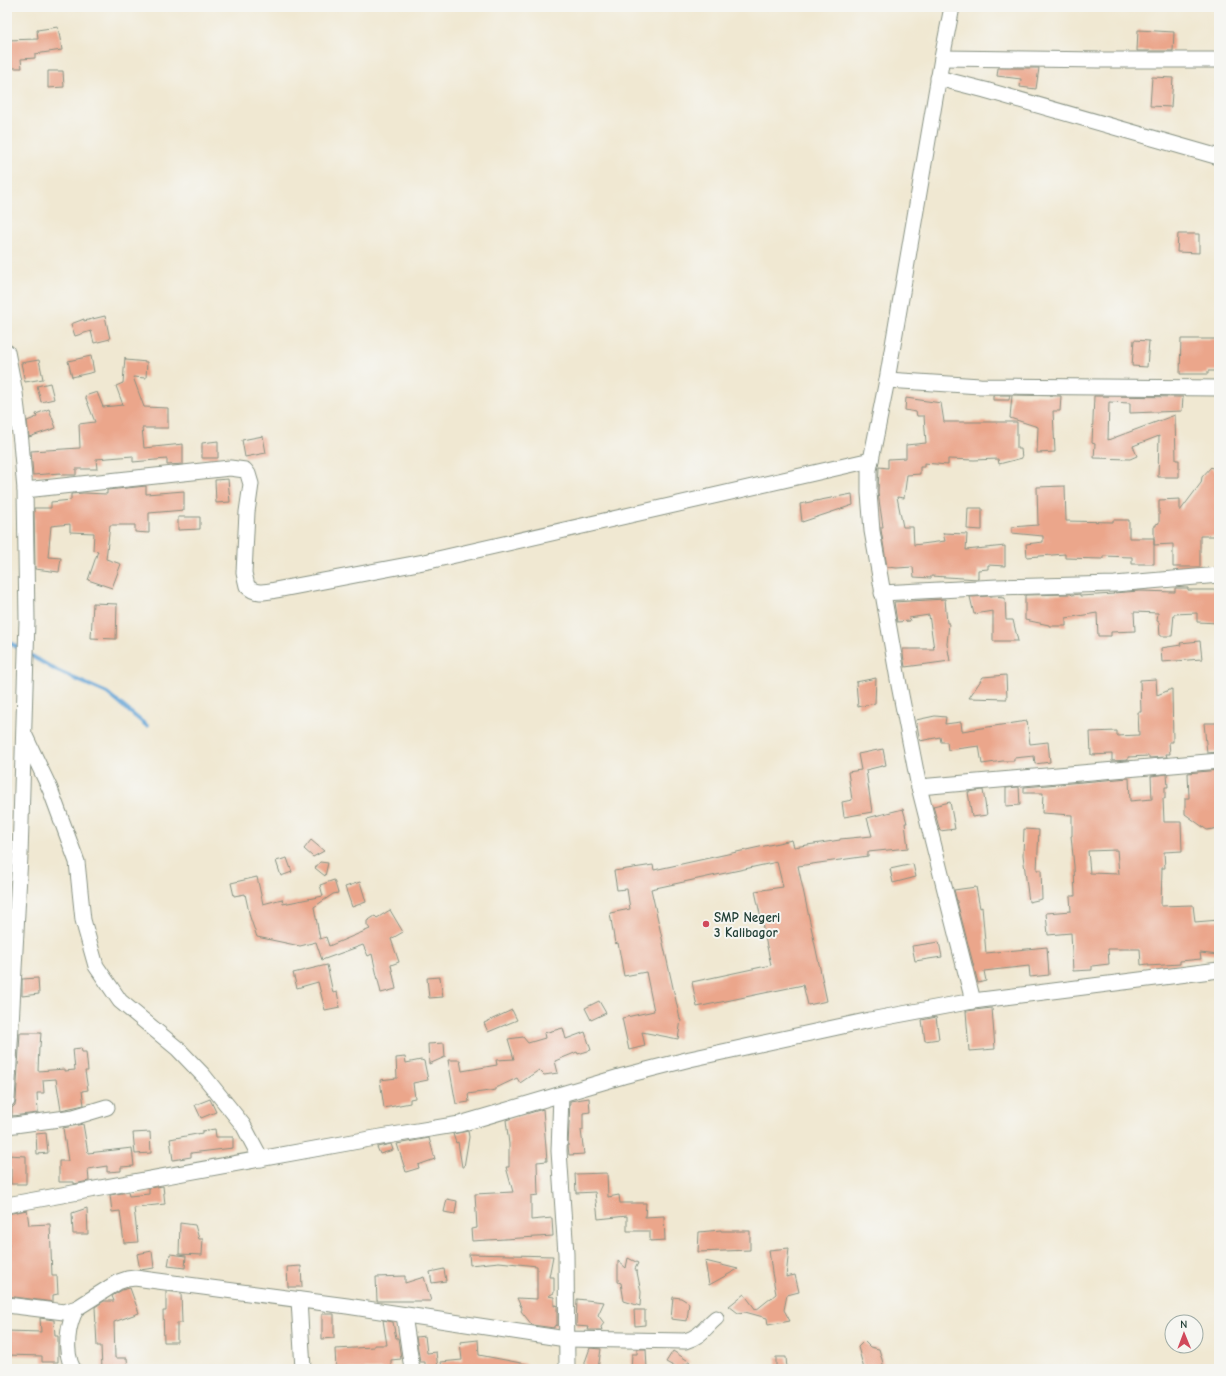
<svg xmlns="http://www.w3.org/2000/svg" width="1226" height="1376" font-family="'Comic Neue',sans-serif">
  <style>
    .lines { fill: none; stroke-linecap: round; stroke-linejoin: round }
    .stream { stroke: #61a3d5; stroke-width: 4 }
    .building { fill: #eba68b; fill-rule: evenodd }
    .minor-casing { stroke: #889283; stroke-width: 17 }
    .minor { stroke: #fff; stroke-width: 15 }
    .poi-dot { fill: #d1495b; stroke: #f6f6f2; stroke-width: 1.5 }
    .labels { text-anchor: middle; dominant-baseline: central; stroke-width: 4; stroke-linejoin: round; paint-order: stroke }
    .poi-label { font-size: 13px; font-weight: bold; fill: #1f3d34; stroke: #f6f6f2; text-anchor: start }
  </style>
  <rect width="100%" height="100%" fill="#f6f6f2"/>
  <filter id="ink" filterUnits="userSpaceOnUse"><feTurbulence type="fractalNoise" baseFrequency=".025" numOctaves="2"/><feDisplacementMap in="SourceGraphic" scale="8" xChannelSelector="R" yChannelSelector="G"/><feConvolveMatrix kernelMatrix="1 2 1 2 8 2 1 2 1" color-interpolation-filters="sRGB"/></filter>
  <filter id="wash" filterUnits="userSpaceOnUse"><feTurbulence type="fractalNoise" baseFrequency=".012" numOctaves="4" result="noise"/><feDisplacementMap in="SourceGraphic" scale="16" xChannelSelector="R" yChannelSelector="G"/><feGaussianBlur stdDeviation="0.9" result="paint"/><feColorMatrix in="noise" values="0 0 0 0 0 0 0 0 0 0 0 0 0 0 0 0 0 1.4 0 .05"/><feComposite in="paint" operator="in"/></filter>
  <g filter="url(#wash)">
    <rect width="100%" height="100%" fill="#f0e8d2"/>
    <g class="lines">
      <g class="stream">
        <path d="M7 641 22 650"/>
        <path d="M30 655 57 671 107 693 147 726"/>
      </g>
    </g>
    <g id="blocks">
      <g class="building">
        <path d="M58 27 62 50 35 54V58L21 59 22 68H7V40L38 39 37 30Z"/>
        <path d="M1138 30 1174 32 1173 51H1137Z"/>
        <path d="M998 68H1039L1036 89 1020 87 1021 79 997 76Z"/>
        <path d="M48 71H63L64 87 48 88Z"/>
        <path d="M1152 77 1173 78 1171 107 1150 106Z"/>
        <path d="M1178 234H1199V253L1177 252Z"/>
        <path d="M105 316 110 339 94 343 91 331 75 336 71 324 84 319V321Z"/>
        <path d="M1181 339H1219V371H1208V374H1180Z"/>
        <path d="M1134 340 1149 341 1147 367 1132 366Z"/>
        <path d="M91 356 94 372 72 377 68 361Z"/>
        <path d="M125 357 126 360 147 362 146 378 133 377 144 407 168 408V428H142L144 448 183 444V464L167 465V459L133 462V456L96 459 97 469H76V475H61V473L33 475 31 451 80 448 79 424 95 422 85 396 97 392 103 407 123 405 116 386 123 383Z"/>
        <path d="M39 360 43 379 25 382 21 363Z"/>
        <path d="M50 383 54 399 41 402 37 386Z"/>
        <path d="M993 395H1010L1009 400H993Z"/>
        <path d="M1012 395 1061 396 1060 411H1053L1055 452 1037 453 1038 427 1010 418Z"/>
        <path d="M1094 396 1183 397 1182 411 1130 413V403L1109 402 1108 440 1175 415 1176 460H1179V477H1158L1159 436 1133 446 1137 456 1130 459 1094 458 1095 444 1092 443Z"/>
        <path d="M906 398 941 403 944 422H1017V449H1021L1022 458 999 464 998 459 974 460 948 459V465L924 463V467H920V474L907 475 904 498 897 497 903 527H913L914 545 945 541 943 533 967 534 966 550 1005 546V566L988 565V569L978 570V579L931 576V578L914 577 913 567 897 568 887 567 881 530V527H883L878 493 879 467 888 468V459L906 458V445L926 443 924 416H917L916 412 905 410Z"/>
        <path d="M49 409 56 428 29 437 27 421 37 417 36 414Z"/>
        <path d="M263 436 266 453 245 457 242 440Z"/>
        <path d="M218 441V458H202V443Z"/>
        <path d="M1211 467 1219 475V536H1200V567H1173V544L1154 545V526H1156V524L1159 523V500L1180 499V511L1201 483 1202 477Z"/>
        <path d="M228 479 230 502 216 503 215 480Z"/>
        <path d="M146 486V494L184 491V510L149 513V533L135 532V525H110L106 559 121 564 112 588 88 580 98 551 93 550 94 533 70 532V524L51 526 48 557 61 558 59 572 35 569 34 508H51V502L71 500V494L83 493 107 494V490Z"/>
        <path d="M1065 486 1066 521 1113 522V520H1129V538H1154V564H1132V557L1103 556V559L1065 558V554L1027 557 1026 544 1043 542V536L1012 533V527L1038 525 1037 487Z"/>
        <path d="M852 494 853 505 802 522 800 504Z"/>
        <path d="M968 508H982V530L967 529Z"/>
        <path d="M178 517H200V529L178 530Z"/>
        <path d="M1175 588H1188V590H1219V623L1197 622V613L1174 614 1172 636H1160L1159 622 1157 621 1158 613 1134 612 1135 631 1111 632V636H1098L1097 613 1066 618V626H1049V625L1025 620V595L1071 594 1072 595 1080 594V596L1114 594 1113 593 1139 591 1175 592Z"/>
        <path d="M990 596V597L1005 598 1006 620H1013L1018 641H993V611L974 614 970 597Z"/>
        <path d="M945 599 947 623H949L947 644 950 661 905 667 903 654V649H934L929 615 909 618 910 621 897 622 894 602Z"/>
        <path d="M93 603 117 604 116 639 91 638Z"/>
        <path d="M1200 641 1202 659 1162 662 1161 648 1181 645 1180 643Z"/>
        <path d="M1006 675 1007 699 969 698 983 677Z"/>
        <path d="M876 678 875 703 858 707 856 682Z"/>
        <path d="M1156 679 1157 695 1172 689 1173 742H1169L1170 754H1166L1167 757 1149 758V756L1128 757V760L1112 761V754L1091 755 1090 732 1117 731V736L1139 735 1138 712H1141L1140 680Z"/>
        <path d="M935 716 946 717 945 724 961 722 962 731 1027 721 1030 744 1048 742 1050 762 1035 764 1034 756 1014 758V761H1003L982 764 979 746 948 750 947 742H941L940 737 920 741 916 720Z"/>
        <path d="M1204 723H1218L1219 752 1207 753Z"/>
        <path d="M883 749 886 765 866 770 872 812 844 817 842 802 852 800 848 772 861 770 858 754Z"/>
        <path d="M1219 770V828L1207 830 1185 814V798H1189L1188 773Z"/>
        <path d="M1167 774 1168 787H1165V799L1163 798 1164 822H1181L1182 851 1164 852 1165 868H1162L1161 906 1193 905 1195 922 1219 920V955L1200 953 1201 959 1180 961V964L1148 966V964L1141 965 1140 949H1108L1109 964 1092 966V970L1073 971 1071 933 1048 935 1046 913 1071 911 1070 896H1075L1074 866 1071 836H1072V815L1042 813 1043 793H1024V787L1129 778 1130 801 1152 799 1151 776ZM1117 850 1119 874 1090 873 1088 851Z"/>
        <path d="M1019 787 1020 805 1006 806V788Z"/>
        <path d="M983 790 987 815 972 817 968 792Z"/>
        <path d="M950 802 955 829 940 831 933 806Z"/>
        <path d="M903 809 907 823H905L908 848 868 852V856L798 866 827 1001 808 1005 803 985 697 1007 692 982 771 965 755 891 783 887 777 862 651 889 680 1019 681 1020 678 1039 642 1032 645 1046 629 1050 622 1018 654 1011 646 972 624 976 618 943 615 944 610 913 630 909 627 889 617 890 614 871 653 865 654 870 792 840 794 847 840 840V839L872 836 867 818Z"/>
        <path d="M1024 829 1039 830 1037 870H1041L1042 899 1029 902 1023 855Z"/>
        <path d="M311 840 324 851 313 857 304 849Z"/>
        <path d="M287 858 292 872 281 876 276 861Z"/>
        <path d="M320 862 328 863 325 876 315 868Z"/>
        <path d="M913 864 916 877 893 883 890 869Z"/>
        <path d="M257 877 263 904 282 899 283 904 323 896 320 885 334 880 338 893 333 894 314 907 320 939 326 937 329 946 370 929 367 925V921L375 916 377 918 390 910 403 932 391 939 399 962 391 965 396 989 381 993 372 954 368 956 363 945 322 960 316 942 300 946 257 937 250 917 245 894 234 896 231 883Z"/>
        <path d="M360 882 366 902 352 907 345 887Z"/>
        <path d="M976 887 980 908 982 907 986 953 1047 947 1049 975 1030 977 1029 966 984 971 986 981 978 983 954 890Z"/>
        <path d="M939 942 942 957 915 961 912 946Z"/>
        <path d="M327 965 333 993 337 992 340 1007 325 1010 318 982 297 988 293 973Z"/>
        <path d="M440 977 443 997 429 998 427 978Z"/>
        <path d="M38 978 39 994 22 996V979Z"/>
        <path d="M599 1001 606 1013 591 1020 585 1008Z"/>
        <path d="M992 1008 995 1049 969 1051 966 1011Z"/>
        <path d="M512 1010 517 1020 488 1032 484 1023Z"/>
        <path d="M936 1017 939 1039 925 1041 922 1020Z"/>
        <path d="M563 1028 566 1039 585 1032 591 1050 578 1054 577 1052 555 1061 558 1073 544 1075 539 1070 520 1083 517 1078 496 1088V1090L468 1094 469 1102 456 1104 448 1060H460L462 1071 497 1065 496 1060 514 1059 508 1039 523 1037 528 1043 545 1038 544 1033Z"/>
        <path d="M20 1033H41L40 1047H39L38 1071 65 1069V1071L75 1070 73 1049 81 1048 82 1052H86L88 1071H85L88 1090 82 1091 84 1105 61 1110 56 1079 43 1080 44 1093H37L38 1113 12 1116V1108L15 1105 16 1100Z"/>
        <path d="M444 1043 445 1057 429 1064 428 1044Z"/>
        <path d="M405 1057 406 1063 421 1060 424 1061 428 1080 413 1083 415 1098 410 1099V1103L384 1108 380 1080 397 1078 396 1058Z"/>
        <path d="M589 1098 590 1112 583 1113V1130H581L584 1154 569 1155 568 1146 570 1101Z"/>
        <path d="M210 1099 216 1112 201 1118 195 1105Z"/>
        <path d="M543 1109 547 1161 537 1162 538 1195 531 1196V1220L552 1218 553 1236 472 1241 471 1229 477 1228 475 1194 513 1192 506 1167H509V1144L506 1120Z"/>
        <path d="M83 1124 88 1153 132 1148 134 1166 121 1167V1171L107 1172V1166L88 1169 89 1181 74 1184V1182H59V1161H68L63 1128Z"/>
        <path d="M215 1129 216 1137H233V1148L191 1153V1157L173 1160 170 1139 202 1133V1131Z"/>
        <path d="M468 1131 469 1137 464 1167H462L458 1142 456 1143 453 1134Z"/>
        <path d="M150 1132 151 1153 135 1154 133 1133Z"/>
        <path d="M46 1133 48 1153 37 1154 36 1134Z"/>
        <path d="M429 1138 435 1159 418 1165 419 1168 406 1172 397 1144Z"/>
        <path d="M391 1144 393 1150 380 1154 377 1147Z"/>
        <path d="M7 1155 26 1156V1184H11V1168H7Z"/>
        <path d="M607 1173 608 1197 619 1195 620 1203H646L645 1217 664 1216 665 1240 650 1241V1231H627V1216L598 1219 595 1192 576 1193 575 1174Z"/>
        <path d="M163 1186 165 1204 147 1206V1207L134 1208 138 1242 124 1243 120 1211 112 1212 110 1195 128 1192 129 1196 149 1194V1188Z"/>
        <path d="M447 1199 457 1201 455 1214 444 1212Z"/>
        <path d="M87 1208 88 1234H73L72 1213Z"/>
        <path d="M27 1210 29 1225 50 1224 52 1276H57L58 1294 53 1295V1302L7 1296V1246H9L7 1214Z"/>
        <path d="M180 1223 195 1225 199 1239H203L202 1255 179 1254Z"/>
        <path d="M721 1230V1231H750V1250L698 1252 699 1232Z"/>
        <path d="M789 1248 786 1277 795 1275 799 1292 787 1295 784 1310 790 1321 768 1325 767 1318 745 1312 738 1313 729 1306 744 1294 756 1310 776 1294 772 1273 769 1250Z"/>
        <path d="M152 1251 154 1268 140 1270 137 1254Z"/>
        <path d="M170 1254 186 1256 185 1268 168 1266Z"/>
        <path d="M469 1254 553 1256 549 1277H554V1293L548 1296 554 1297V1306L557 1305V1325L554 1326V1328L532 1325 521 1311 522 1309 517 1298 537 1299V1266L499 1262 470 1265Z"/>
        <path d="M628 1258 638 1263 635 1269 637 1272 641 1292 640 1306 624 1301 621 1283 618 1282V1261L626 1268Z"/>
        <path d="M705 1261 738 1269 709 1285Z"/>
        <path d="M301 1266 302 1287H288L287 1267Z"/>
        <path d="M444 1269 446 1281 432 1283 430 1272Z"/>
        <path d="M405 1276V1283L424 1277 431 1301H377L376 1277Z"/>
        <path d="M130 1288 139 1313 114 1322 115 1358H127L128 1369H102L101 1346H97L95 1307 104 1301H114L112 1296 122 1290Z"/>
        <path d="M166 1291 181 1293 182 1323H177V1342H164L163 1311H166Z"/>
        <path d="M673 1297 681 1298 689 1303 687 1321 671 1319Z"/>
        <path d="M577 1299 604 1302 598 1315 604 1323 601 1327 602 1330H588L589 1327 576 1326Z"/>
        <path d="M634 1310H645V1325L635 1326Z"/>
        <path d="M322 1314H334V1338L322 1339Z"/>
        <path d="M40 1318 54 1320 55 1336H58V1362H42V1356L7 1355V1331L41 1332Z"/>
        <path d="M383 1320 393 1322 396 1338H398L401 1359 391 1360V1369H336L335 1349 374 1347V1345H387Z"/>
        <path d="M425 1336 427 1353 436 1352 438 1369H425V1362H420L416 1337Z"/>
        <path d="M478 1340 479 1355 526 1364 525 1369H442L441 1362 462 1360 460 1342Z"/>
        <path d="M864 1341 870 1347 879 1349 883 1363 882 1369H864L858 1347Z"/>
        <path d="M590 1348 601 1349 598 1369H585V1362Z"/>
        <path d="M637 1349H646L647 1369H631L632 1354H637Z"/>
        <path d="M673 1351 690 1362 677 1368 666 1362Z"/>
        <path d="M776 1357H786L787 1369H776Z"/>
      </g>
    </g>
  </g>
  <g filter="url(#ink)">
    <use href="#blocks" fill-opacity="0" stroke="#889283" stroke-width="1"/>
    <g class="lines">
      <g class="minor-casing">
        <g id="minor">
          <path d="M952 7 942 58 887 380 869 470V493L872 531 899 685 919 787 973 1001"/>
          <path d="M942 58 1100 60H1219"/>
          <path d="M938 78 985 90 1219 157"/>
          <path d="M7 352 15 393 21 442 25 490 27 620 20 856 7 1100"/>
          <path d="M887 380 980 386 1219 388"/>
          <path d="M25 490 230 468 245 470 248 474 251 484 247 512 244 573 247 586C256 596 269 591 281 589L429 561 871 460"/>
          <path d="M882 593 997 587 1115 584 1219 575"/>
          <path d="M25 736 50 789 77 862 83 920 96 966 120 1001 178 1049 203 1075 243 1125 261 1159"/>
          <path d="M919 787 1219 761"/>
          <path d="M561 1095 559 1151 566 1254 567 1369"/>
          <path d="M7 1126 74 1117 107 1107"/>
          <path d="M7 1205 375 1138 460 1124 623 1076 690 1059 870 1020 973 1001 1219 970"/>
          <path d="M299 1300 303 1369"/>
          <path d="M7 1305 64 1312 77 1308 118 1282 127 1279 135 1278 347 1306 566 1339 685 1341C702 1336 704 1328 716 1318"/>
          <path d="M404 1315 412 1369"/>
          <path d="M73 1369C64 1352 67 1324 77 1308"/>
        </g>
      </g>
      <use href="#minor" class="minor"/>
    </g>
  </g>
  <circle class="poi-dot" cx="706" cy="924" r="4"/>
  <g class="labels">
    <g class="poi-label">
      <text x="714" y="917">SMP Negeri<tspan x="714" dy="15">3 Kalibagor</tspan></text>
    </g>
  </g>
  <rect width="1226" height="1376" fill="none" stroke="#f6f6f2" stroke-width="24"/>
  <g transform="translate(1184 1334) rotate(359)"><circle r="19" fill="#f6f6f2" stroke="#a0aca6"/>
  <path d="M0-3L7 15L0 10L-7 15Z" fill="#d1495b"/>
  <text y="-6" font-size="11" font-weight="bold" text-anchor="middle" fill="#1f3d34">N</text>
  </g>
</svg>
